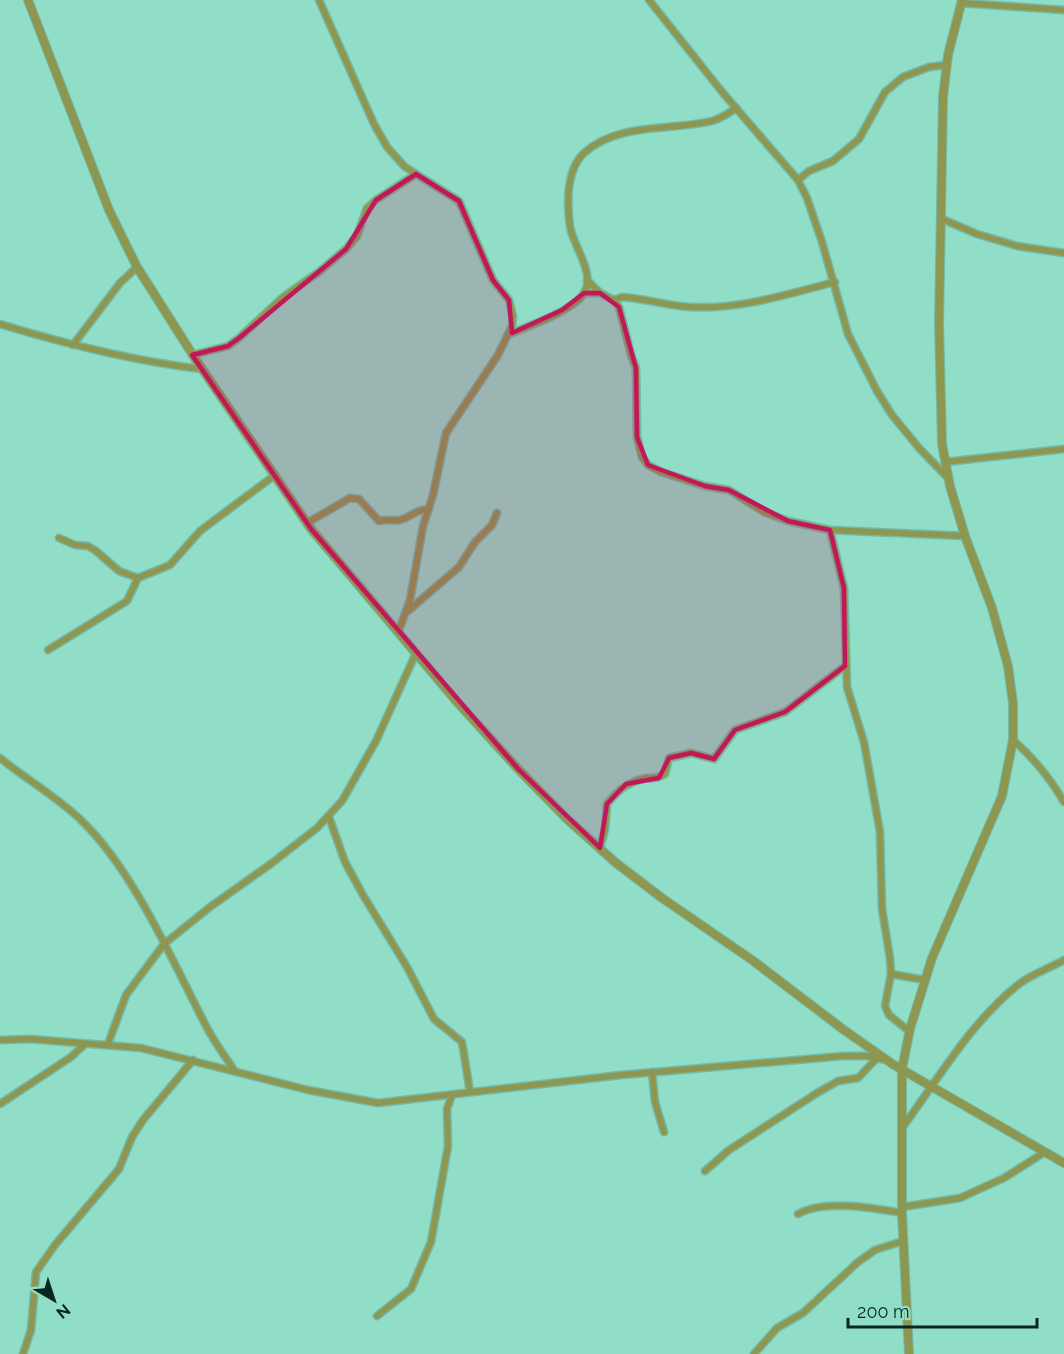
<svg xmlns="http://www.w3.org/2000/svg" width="1064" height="1354" font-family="Raleway,sans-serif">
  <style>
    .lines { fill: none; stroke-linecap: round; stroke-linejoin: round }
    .minor-casing { stroke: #74b9a6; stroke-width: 9 }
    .tertiary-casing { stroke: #74b9a6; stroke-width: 10 }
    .minor { stroke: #8e9750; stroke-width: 6 }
    .tertiary { stroke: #8e9750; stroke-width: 8 }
    .marked { fill: #c2185b; fill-opacity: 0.2; stroke: #c2185b; stroke-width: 4.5; stroke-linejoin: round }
  </style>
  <rect width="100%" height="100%" fill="#90ddc8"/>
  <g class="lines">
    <g class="minor-casing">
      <g id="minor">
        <path d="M319 0 374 124 387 147 405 167 459 201 493 280 509 300 513 316 512 326 498 355 446 433 433 495 423 526 410 600 398 633"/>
        <path d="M649 0 723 93 798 180 807 198 822 242 848 334 877 391 892 415 919 448 949 479"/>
        <path d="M961 3 1064 10"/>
        <path d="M798 180 809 171 833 161 859 139 885 92 903 77 929 67 946 65"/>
        <path d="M942 219 977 234 1017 246 1064 253"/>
        <path d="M587 280 600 293"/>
        <path d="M584 293H600L614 300 619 307 631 355 636 368 637 437 642 457 648 465 661 472 705 486 729 490 764 512 788 521 830 530 965 536"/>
        <path d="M614 300 622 297C644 298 667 306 690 307 739 310 788 294 835 282"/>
        <path d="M0 324C66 344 133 361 202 369"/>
        <path d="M509 334C527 327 569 312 582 296 598 276 574 248 570 227 567 204 566 170 584 153 618 122 671 131 712 121 720 119 729 113 736 108"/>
        <path d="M73 345 120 283 137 267"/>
        <path d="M192 355 228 346 239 338 282 298 320 271 346 249 357 236 367 208 376 200 416 174"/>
        <path d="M945 462 1064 449"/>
        <path d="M307 523 350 498 359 499 379 521C386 519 394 521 400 520 412 517 413 510 429 509"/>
        <path d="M830 530 844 588 847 687 864 742 880 832 882 909 890 958 891 974 885 1006 889 1015 909 1031"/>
        <path d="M59 538 75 545 88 546 96 551 119 571 138 578 170 565 200 531 275 475"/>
        <path d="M408 611 459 567 475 542 492 525 497 513"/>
        <path d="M48 650 127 601 138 578"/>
        <path d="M1013 740C1034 758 1050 778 1064 802"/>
        <path d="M0 758C27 780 59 798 83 822 134 872 172 960 205 1024 213 1040 224 1055 234 1070"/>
        <path d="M329 817 345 862 363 895 407 967 434 1019 462 1042 470 1092"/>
        <path d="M600 848 605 829 607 804C618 790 629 781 647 778 654 778 659 778 665 774L669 758 691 753 714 759 735 730 785 712 845 666"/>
        <path d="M891 974 925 980"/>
        <path d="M0 1040 30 1039 141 1048 308 1090 378 1103 621 1075 843 1056H867L886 1060"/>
        <path d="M108 1044 126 995 164 944 210 907 272 863 317 828 342 801 376 741 416 653"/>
        <path d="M652 1072 655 1102 664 1132"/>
        <path d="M0 1104 71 1057 85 1044"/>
        <path d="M902 1128C939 1078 970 1023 1019 984 1032 974 1050 968 1064 960"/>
        <path d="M705 1171 729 1150 817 1093 838 1081 858 1078 876 1059"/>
        <path d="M902 1207 960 1198 1004 1178 1045 1152"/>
        <path d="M798 1214C824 1199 874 1208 902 1213"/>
        <path d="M377 1316 411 1289 431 1242 448 1146 447 1109 452 1095"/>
        <path d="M23 1354 31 1330 36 1272 55 1245 119 1169 132 1137 143 1120 193 1060"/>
        <path d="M754 1354 777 1328 803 1313 858 1262 875 1250 903 1241"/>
      </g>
    </g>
    <g class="tertiary-casing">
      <g id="tertiary">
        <path d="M28 0 109 210 137 267 196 360 311 529 457 702 518 769 567 819 616 863 662 898 752 960 844 1030 894 1065 1064 1163"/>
        <path d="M909 1354 902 1213V1069L910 1029 932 958 1002 796 1013 740V703L1008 666 992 608 965 536 950 486 942 444 939 323 943 97 948 55 962 0"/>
      </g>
    </g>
    <use href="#minor" class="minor"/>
    <use href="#tertiary" class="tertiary"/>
  </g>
  <path class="marked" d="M416 174 459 201 493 280 509 300 512 333 562 310 584 293H600L619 307 636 368 637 437 648 465 705 486 729 490 788 521 830 530 844 588 845 666 785 712 735 730 714 759 691 753 669 758 659 778 626 784 607 804 600 848 518 769 311 529 192 355 228 346 239 338 346 249 376 200Z"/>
  <g transform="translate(54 1300) rotate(141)" stroke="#90ddc8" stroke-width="4.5" paint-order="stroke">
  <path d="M0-4.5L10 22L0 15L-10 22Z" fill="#062820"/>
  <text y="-9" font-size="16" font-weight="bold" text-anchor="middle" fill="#062820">N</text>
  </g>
  <path d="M848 1318v9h189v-9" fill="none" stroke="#062820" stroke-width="3"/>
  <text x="857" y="1318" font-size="18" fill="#062820" stroke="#90ddc8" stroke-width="4.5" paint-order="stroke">200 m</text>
</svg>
